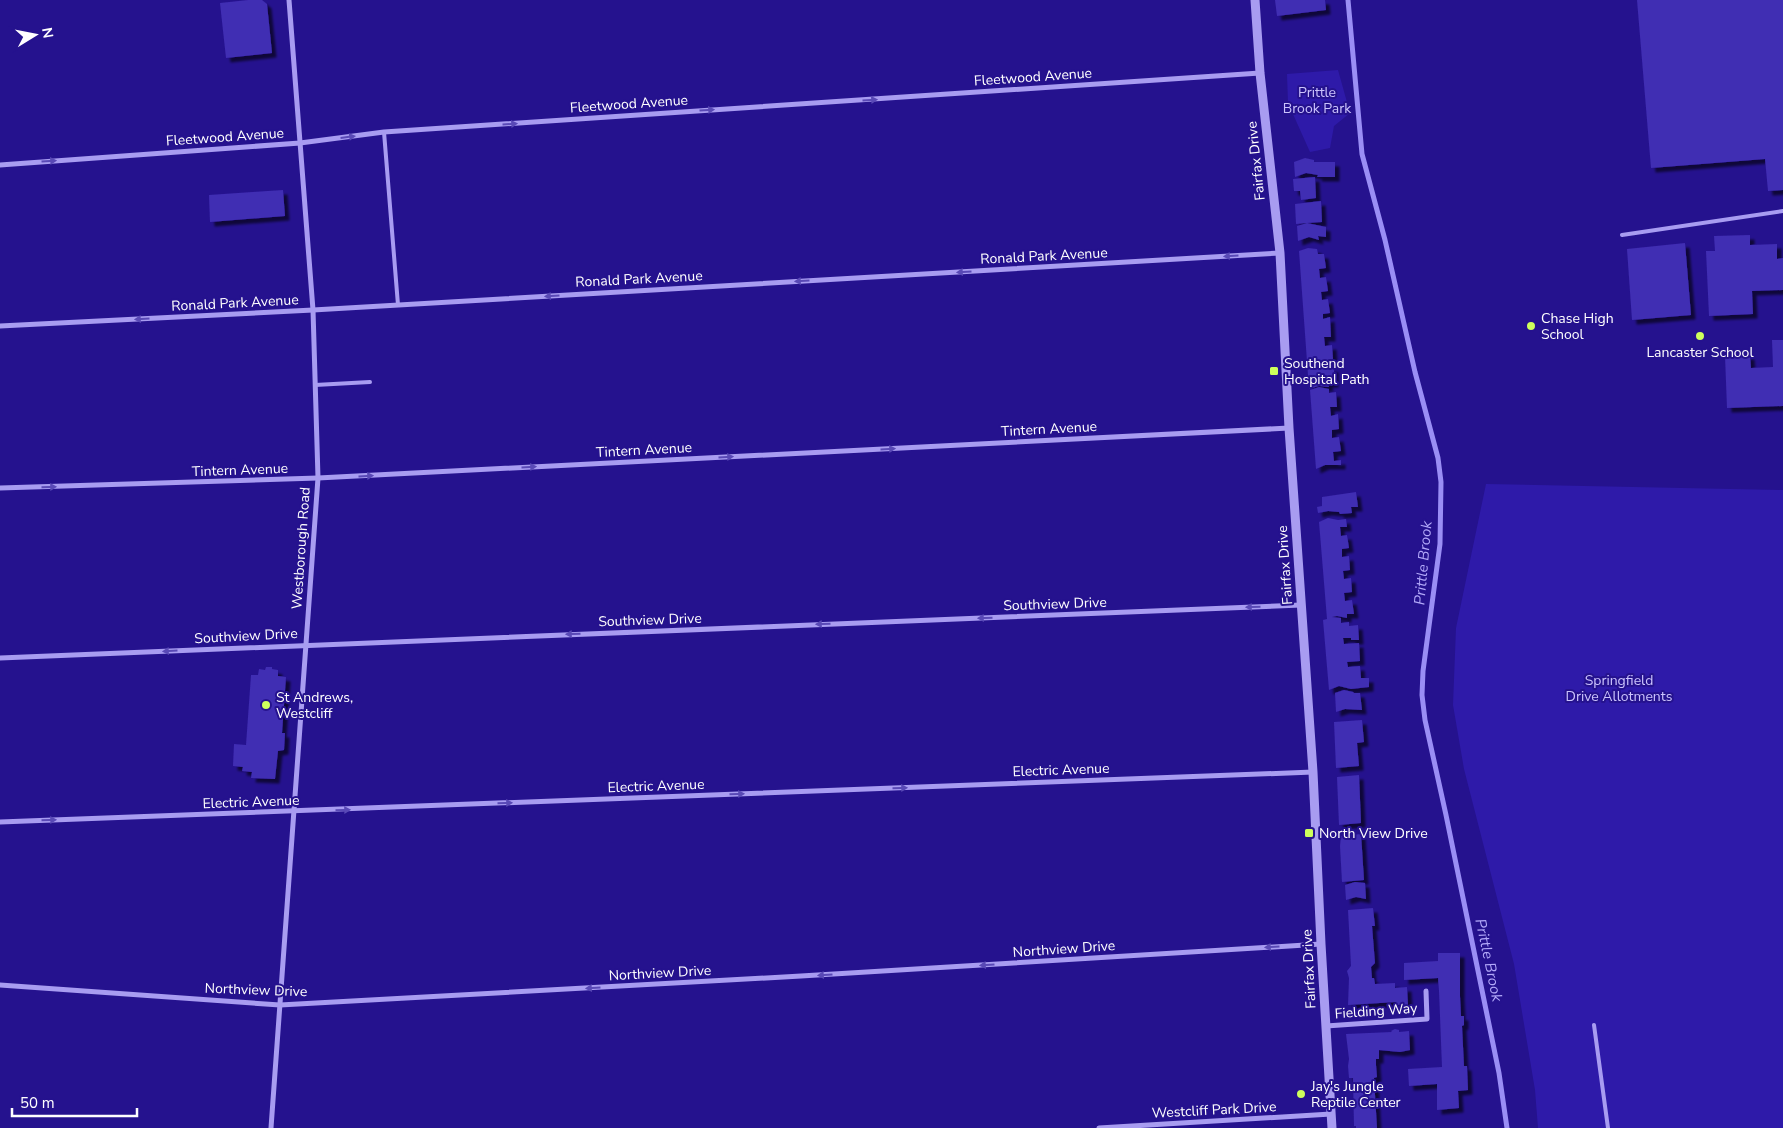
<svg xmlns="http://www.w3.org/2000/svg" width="1783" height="1128" font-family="'Nunito Sans',sans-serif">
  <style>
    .green { fill: #2e1aa9 }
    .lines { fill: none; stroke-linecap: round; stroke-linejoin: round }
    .stream { stroke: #9a8ef5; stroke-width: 5 }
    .building { fill: #402db3; filter: url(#shadow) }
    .service { stroke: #a89cf1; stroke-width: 4 }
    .minor { stroke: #a89cf1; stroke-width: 5 }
    .tertiary { stroke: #a89cf1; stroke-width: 9 }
    .oneway { fill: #5949b6 }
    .poi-dot { fill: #ceff5c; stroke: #25128e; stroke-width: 2 }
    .labels { text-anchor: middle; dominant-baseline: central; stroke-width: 4; stroke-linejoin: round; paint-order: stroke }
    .street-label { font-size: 14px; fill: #fff; stroke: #25128e }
    .park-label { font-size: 14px; fill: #cbc3fd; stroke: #25128e }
    .poi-label { font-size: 14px; fill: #fff; stroke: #25128e; text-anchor: start }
    .water-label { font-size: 15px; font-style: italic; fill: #b2a8f9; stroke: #25128e }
  </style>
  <defs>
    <filter id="shadow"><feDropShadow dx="4.5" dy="4.5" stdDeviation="1" flood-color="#0009"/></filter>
  </defs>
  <rect width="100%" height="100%" fill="#25128e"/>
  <g class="green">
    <path d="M1338 70 1350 113 1334 126 1330 148 1310 152 1288 103 1287 74Z"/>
    <path d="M1486 484 1783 490V1128H1538L1535 1090 1514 964 1464 769 1453 705 1456 628Z"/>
  </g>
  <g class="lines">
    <path class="stream" d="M1348 0 1362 154 1385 240 1415 372 1438 458 1441 482 1440 544 1423 671 1422 695 1425 720 1446 815 1499 1073 1507 1128"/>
  </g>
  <g class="building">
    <path d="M248 0H262L267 4 272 53 226 58 220 3Z"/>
    <path d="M1275 0H1325L1326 10 1277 16Z"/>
    <path d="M1637 0H1783V190L1768 191 1765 159 1651 168Z"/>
    <path d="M1305 158 1314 160V162H1335V177H1317L1318 175 1306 173 1295 177 1294 162Z"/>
    <path d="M1315 177 1316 198 1301 200 1300 191H1294L1293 179Z"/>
    <path d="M283 190 285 216 210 222 209 195Z"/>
    <path d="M1321 201 1322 222 1307 223 1326 227V237L1318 236 1319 240 1309 237 1298 241 1297 226 1307 223 1296 224 1295 204Z"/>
    <path d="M1750 235V245L1777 244V259L1783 258V290L1752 291 1753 314 1709 316 1706 251H1715L1714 236Z"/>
    <path d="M1685 243 1691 315 1632 320 1627 249Z"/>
    <path d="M1308 248 1317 249 1318 254H1324L1326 268 1319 269 1320 278 1326 277 1328 291 1321 292 1322 300 1328 299 1330 313 1323 314V319L1330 317 1331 337H1324L1325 346 1332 345 1333 359 1327 360V368H1334V383H1328L1329 387 1319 386 1309 389 1299 251Z"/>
    <path d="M1772 340H1783V406L1727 408 1725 356 1750 355 1751 368 1773 367Z"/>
    <path d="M1319 387 1329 389V393L1336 392 1337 407H1330L1331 416 1338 414 1339 429 1332 430V438L1339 437 1341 451 1333 452 1334 461 1341 460V465H1325L1316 469 1310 390Z"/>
    <path d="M1356 492 1358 507H1351L1352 513 1340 514 1339 512 1328 511 1318 513 1317 507 1322 506V497Z"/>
    <path d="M1328 518 1338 520 1346 519 1347 527H1340L1341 536 1347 535 1349 548 1342 549V557L1349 556 1350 570 1343 571 1344 579 1351 578 1352 592 1344 593 1345 601 1352 600 1354 614H1347V618L1337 616 1332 617 1341 618V623L1349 622V626L1358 625 1359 640H1351V638H1343L1344 644 1359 643 1360 661 1347 662 1348 667 1360 666 1361 678H1369V687L1351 689 1339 686 1329 690 1323 620 1327 619 1319 522Z"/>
    <path d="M266 667H272V669L278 670V676L286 677 282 733H285L284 750 278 751 275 779 251 778 252 772 242 771 243 767 233 766 234 744 246 745 251 675H258L259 669 265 670Z"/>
    <path d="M1344 690 1353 692 1354 693H1360L1362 710 1345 709 1336 712 1335 693Z"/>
    <path d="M1362 720 1364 742 1357 743 1359 766 1336 768 1334 722Z"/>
    <path d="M1359 775 1361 823 1339 825 1337 777Z"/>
    <path d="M1361 834 1364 880 1342 882 1340 846 1341 836Z"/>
    <path d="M1355 882 1365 883 1366 899 1356 897 1346 900 1345 885Z"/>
    <path d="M1373 908 1375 926H1372L1375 963 1371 967 1372 978H1374L1375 984 1395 983V988L1407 987 1408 1005H1396V1002L1348 1005 1349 978 1347 971 1351 966 1348 910Z"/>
    <path d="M1438 953H1460V996L1461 1016H1464V1025L1462 1026 1464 1066H1467L1468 1090 1458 1091 1459 1108 1437 1110V1084L1409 1086 1408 1069 1442 1067 1439 991 1438 978 1404 980V963L1438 961Z"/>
    <path d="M1395 1029 1399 1030V1032L1409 1031 1410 1050 1400 1052 1379 1050V1059H1376V1065L1377 1077 1374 1078 1377 1128H1356V1126H1354L1353 1078H1349L1348 1066 1349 1059 1346 1034 1392 1032 1391 1031Z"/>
  </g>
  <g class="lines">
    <g class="service">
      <path d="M384 132 398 305"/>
      <path d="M1622 235 1783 211"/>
      <path d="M315 385 370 382"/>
      <path d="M1594 1025 1608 1128"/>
    </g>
    <g class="minor">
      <path d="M0 165 300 143 384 132 1260 73"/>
      <path d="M0 326 313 310 1280 253"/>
      <path d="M0 488 318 478 1289 428"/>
      <path d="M0 658 1301 605"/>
      <path d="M0 822 1313 772"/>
      <path d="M0 985 280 1005 801 976 1321 944"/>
      <path d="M1326 1026 1427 1019 1426 991"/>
      <path d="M271 1128 318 478 313 310 289 0"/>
      <path d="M1099 1128 1331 1114"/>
    </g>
    <path class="tertiary" d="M1255 0 1260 73 1280 253 1289 428 1313 772 1321 944 1332 1128"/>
  </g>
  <defs><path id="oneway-solid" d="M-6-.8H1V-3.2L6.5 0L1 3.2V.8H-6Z" transform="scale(1.25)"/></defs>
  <g class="oneway">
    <use href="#oneway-solid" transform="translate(870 100) rotate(-4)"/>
    <use href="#oneway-solid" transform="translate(707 110) rotate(-4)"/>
    <use href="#oneway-solid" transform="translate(510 124) rotate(-4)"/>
    <use href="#oneway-solid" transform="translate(348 137) rotate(-7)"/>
    <use href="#oneway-solid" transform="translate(49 161) rotate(-4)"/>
    <use href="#oneway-solid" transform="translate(1231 256) rotate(177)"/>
    <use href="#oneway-solid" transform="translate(964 272) rotate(177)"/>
    <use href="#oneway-solid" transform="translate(802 281) rotate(177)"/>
    <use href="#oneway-solid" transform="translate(552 296) rotate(177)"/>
    <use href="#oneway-solid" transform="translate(142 319) rotate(177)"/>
    <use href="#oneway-solid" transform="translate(888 449) rotate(-3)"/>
    <use href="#oneway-solid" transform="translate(726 457) rotate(-3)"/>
    <use href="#oneway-solid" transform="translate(529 467) rotate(-3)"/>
    <use href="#oneway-solid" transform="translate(366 476) rotate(-3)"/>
    <use href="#oneway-solid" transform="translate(49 487) rotate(-2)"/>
    <use href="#oneway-solid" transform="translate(1253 607) rotate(178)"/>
    <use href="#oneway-solid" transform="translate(985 618) rotate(178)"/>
    <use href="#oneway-solid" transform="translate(823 624) rotate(178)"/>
    <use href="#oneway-solid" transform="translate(573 634) rotate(178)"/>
    <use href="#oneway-solid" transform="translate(170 651) rotate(177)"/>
    <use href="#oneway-solid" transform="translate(900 788) rotate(-2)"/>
    <use href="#oneway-solid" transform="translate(737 794) rotate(-2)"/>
    <use href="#oneway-solid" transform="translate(505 803) rotate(-2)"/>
    <use href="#oneway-solid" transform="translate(343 810) rotate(-2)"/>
    <use href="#oneway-solid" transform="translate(49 820) rotate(-2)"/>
    <use href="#oneway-solid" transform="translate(1272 947) rotate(176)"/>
    <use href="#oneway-solid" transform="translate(987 965) rotate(176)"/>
    <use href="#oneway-solid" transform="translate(825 975) rotate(176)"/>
    <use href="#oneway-solid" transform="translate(593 988) rotate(177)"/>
  </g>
  <g class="poi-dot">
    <circle cx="1531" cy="326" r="5"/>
    <circle cx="1700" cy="336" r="5"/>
    <rect x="1269" y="366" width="10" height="10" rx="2.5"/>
    <circle cx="266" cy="705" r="5"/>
    <rect x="1304" y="828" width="10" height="10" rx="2.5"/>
    <circle cx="1301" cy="1094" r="5"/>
  </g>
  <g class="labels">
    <g class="street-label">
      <text transform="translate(1033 77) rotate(-4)">Fleetwood Avenue</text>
      <text transform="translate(629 104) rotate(-4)">Fleetwood Avenue</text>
      <text transform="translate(225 137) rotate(-4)">Fleetwood Avenue</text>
      <text transform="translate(1256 161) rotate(-96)">Fairfax Drive</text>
      <text transform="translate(1044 256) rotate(-3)">Ronald Park Avenue</text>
      <text transform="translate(639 279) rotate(-3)">Ronald Park Avenue</text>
      <text transform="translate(235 303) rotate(-3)">Ronald Park Avenue</text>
      <text transform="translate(1049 429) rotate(-3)">Tintern Avenue</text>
      <text transform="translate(644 450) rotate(-3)">Tintern Avenue</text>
      <text transform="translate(240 470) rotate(-2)">Tintern Avenue</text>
      <text transform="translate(301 548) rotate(-86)">Westborough Road</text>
      <text transform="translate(1285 565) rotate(-94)">Fairfax Drive</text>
      <text transform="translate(1055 604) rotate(-2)">Southview Drive</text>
      <text transform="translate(650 620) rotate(-2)">Southview Drive</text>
      <text transform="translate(246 636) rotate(-3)">Southview Drive</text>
      <text transform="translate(1061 770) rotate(-2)">Electric Avenue</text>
      <text transform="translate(656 786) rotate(-2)">Electric Avenue</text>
      <text transform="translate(251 802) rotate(-2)">Electric Avenue</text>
      <text transform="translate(1064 949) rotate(-4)">Northview Drive</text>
      <text transform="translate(1309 969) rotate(-93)">Fairfax Drive</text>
      <text transform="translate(660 973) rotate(-3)">Northview Drive</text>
      <text transform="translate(256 990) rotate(2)">Northview Drive</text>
      <text transform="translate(1376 1011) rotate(-4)">Fielding Way</text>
      <text transform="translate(1214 1110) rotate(-3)">Westcliff Park Drive</text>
    </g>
    <g class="park-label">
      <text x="1317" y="92">Prittle<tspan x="1317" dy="16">Brook Park</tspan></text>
      <text x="1619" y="680">Springfield<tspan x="1619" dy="16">Drive Allotments</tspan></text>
    </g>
    <g class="poi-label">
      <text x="1541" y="318">Chase High<tspan x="1541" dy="16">School</tspan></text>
      <text x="1700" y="352" text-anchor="middle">Lancaster School</text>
      <text x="1284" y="363">Southend<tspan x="1284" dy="16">Hospital Path</tspan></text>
      <text x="276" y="697">St Andrews,<tspan x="276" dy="16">Westcliff</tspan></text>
      <text x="1319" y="833">North View Drive</text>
      <text x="1311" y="1086">Jay's Jungle<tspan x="1311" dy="16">Reptile Center</tspan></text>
    </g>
    <g class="water-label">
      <text transform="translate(1423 563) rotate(-85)">Prittle Brook</text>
      <text transform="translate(1489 960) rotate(78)">Prittle Brook</text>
    </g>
  </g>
  <g transform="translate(35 35) rotate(80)" stroke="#25128e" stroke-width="4" paint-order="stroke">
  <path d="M0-4L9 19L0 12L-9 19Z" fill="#ffffff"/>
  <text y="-8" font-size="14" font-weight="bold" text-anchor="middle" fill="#ffffff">N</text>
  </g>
  <path d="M12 1108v8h125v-8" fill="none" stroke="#ffffff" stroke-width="2.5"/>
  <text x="20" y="1108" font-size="15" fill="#ffffff" stroke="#25128e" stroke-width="4" paint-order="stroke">50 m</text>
</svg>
